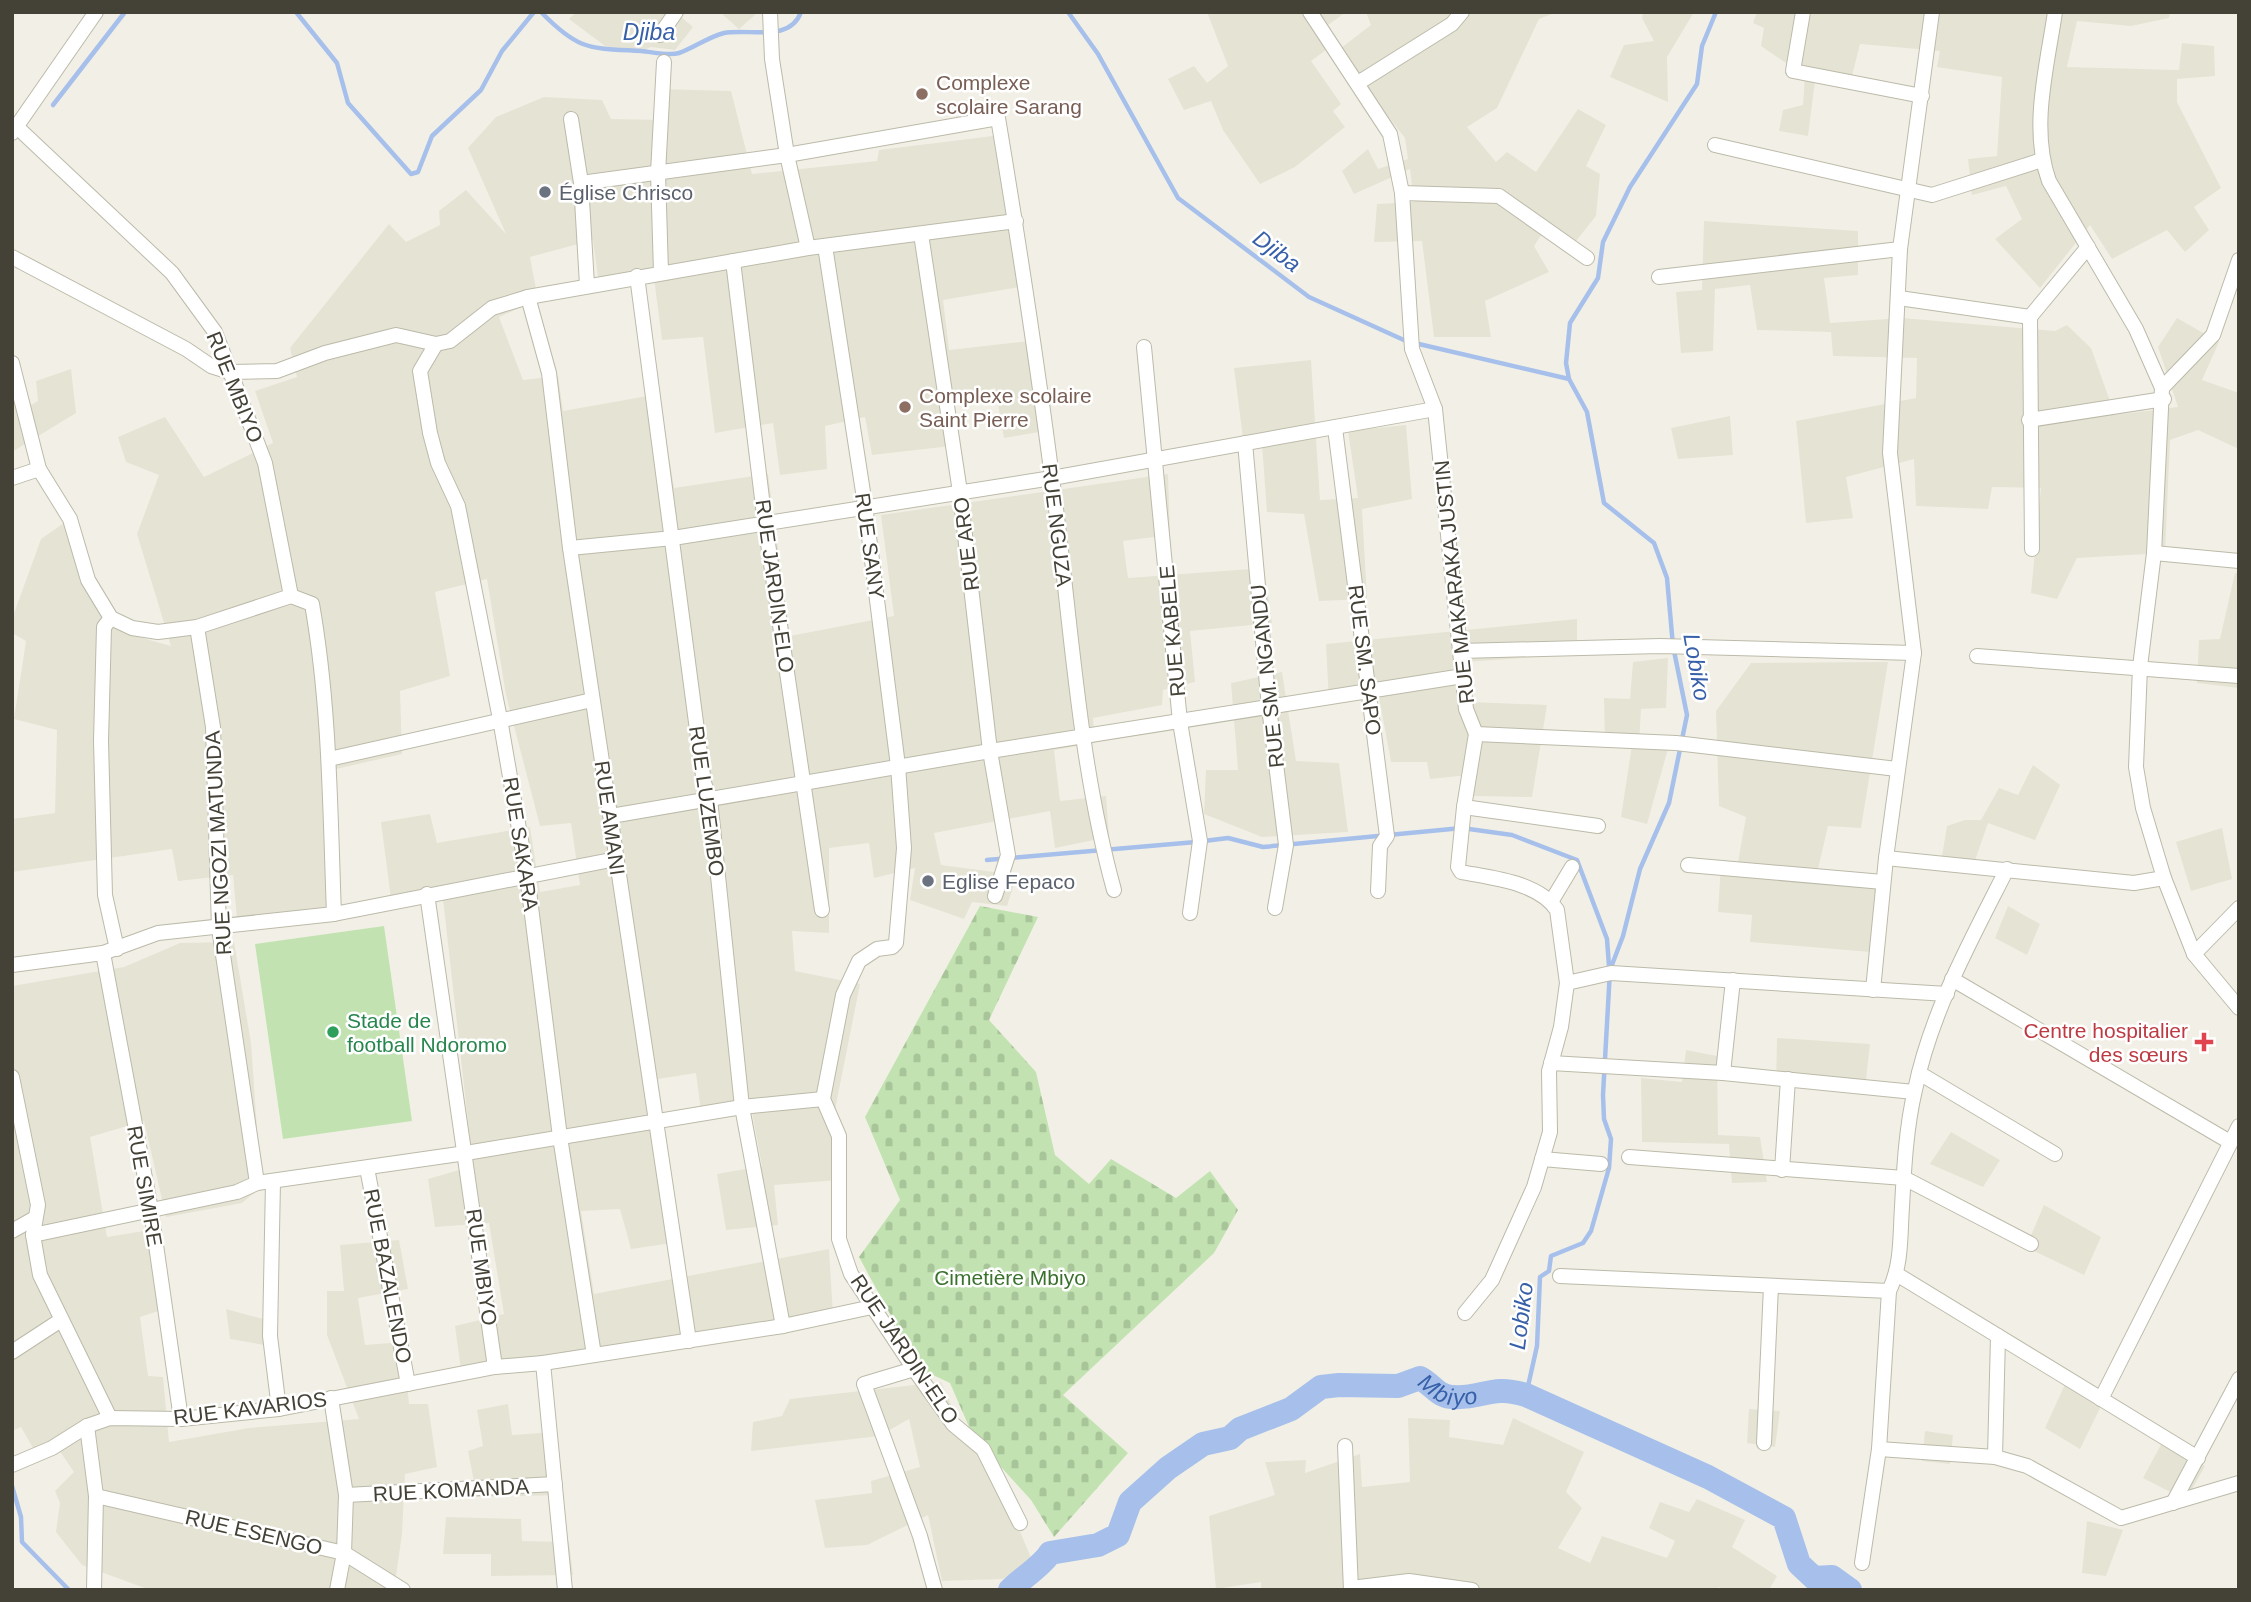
<svg xmlns="http://www.w3.org/2000/svg" width="2251" height="1602" font-family="Helvetica,sans-serif">
  <style>
    .residential { fill: #e5e3d4 }
    .grass { fill: #c2e3b1 }
    .cemetery { fill: url(#cemetery-stones) }
    .lines { fill: none; stroke-linecap: round; stroke-linejoin: round }
    .stream { stroke: #a6c0eb; stroke-width: 4.5 }
    .river { stroke: #a6c0eb; stroke-width: 24 }
    .minor-casing { stroke: #bcbaa9; stroke-width: 16 }
    .minor { stroke: #fff; stroke-width: 14 }
    .education-dot { fill: #8d6e63; stroke: #fff; stroke-width: 2.5 }
    .worship-dot { fill: #6b7280; stroke: #fff; stroke-width: 2.5 }
    .leisure-dot { fill: #2e9e5b; stroke: #fff; stroke-width: 2.5 }
    .health-dot { fill: #e0444e; stroke: #fff; stroke-width: 2.5 }
    .labels { text-anchor: middle; dominant-baseline: central; stroke-width: 5; stroke-linejoin: round; paint-order: stroke }
    .education-label { font-size: 21px; fill: #785e54; stroke: #fff; text-anchor: start }
    .worship-label { font-size: 21px; fill: #5b616d; stroke: #fff; text-anchor: start }
    .street-label { font-size: 21px; fill: #444136; stroke: #fff }
    .leisure-label { font-size: 21px; fill: #27864d; stroke: #fff; text-anchor: start }
    .health-label { font-size: 21px; fill: #be3a42; stroke: #fff; text-anchor: end }
    .park-label { font-size: 21px; fill: #39712d; stroke: #fff }
    .water-label { font-size: 23px; font-style: italic; fill: #3760a8; stroke: #fff }
  </style>
  <defs>
    <pattern id="cemetery-stones" width="16" height="16" patternUnits="userSpaceOnUse" patternTransform="scale(1.75)"><rect width="16" height="16" fill="#c2e3b1"/><path d="M2 7V4a2 2 0 0 1 4 0v3zM10 15v-3a2 2 0 0 1 4 0v3z" fill="#a8c499"/></pattern>
  </defs>
  <rect width="100%" height="100%" fill="#f2f0e6"/>
  <g class="residential">
    <path d="M576 12H675L693 27 675 50 651 47 635 53 605 46 569 19Z"/>
    <path d="M720 12H758L739 29Z"/>
    <path d="M1207 12H1346L1317 33 1326 50 1311 61 1341 104 1333 111 1345 127 1295 167 1260 184 1223 130 1211 101 1184 110 1168 79 1194 66 1207 83 1228 66Z"/>
    <path d="M1366 12H1557L1539 19 1497 108 1467 127 1496 162 1507 152 1536 172 1578 109 1606 125 1586 166 1600 174 1596 216 1572 246 1546 228 1534 246 1549 272 1485 301 1491 337H1434L1422 241 1374 242 1377 204 1414 202 1410 169 1354 194 1342 171 1368 149 1378 169 1408 159 1405 138 1337 51 1371 25Z"/>
    <path d="M1643 12H1694L1667 57 1668 102 1610 77 1624 45 1654 41 1642 18Z"/>
    <path d="M1757 12H2170L2169 18 2131 26 2077 21 2067 67 2179 70 2182 43 2214 46 2215 76 2177 79V102L2221 188 2194 207 2209 230 2185 252 2167 230 2112 259 2090 225 2040 288 1995 239 2022 219 2006 186 1972 195 1968 159 1997 156 2002 77 1937 67 1940 51 1860 44 1851 80 1816 73 1808 136 1779 131 1783 110 1803 105 1805 76 1761 46 1764 28 1753 23Z"/>
    <path d="M661 89 731 91 752 174 877 161 879 150 1009 134 1026 286 943 300 949 350 1038 340 1050 430 1004 438 995 388 953 399 960 445 872 455 865 417 825 426 827 469 780 475 773 423 715 433 703 337 662 340 654 278 599 285 593 240 530 257 538 300 499 317 523 380 558 376 563 411 659 394 674 488 768 474 790 636 894 616 881 515 1168 474 1170 535 1123 541 1128 578 1264 568 1272 623 1190 631 1195 682 1163 690 1162 705 1093 718 1095 743 1054 750 1060 801 1106 796 1109 837 1055 848 1050 811 934 833 941 865 1017 875 1007 906 972 902 964 919 910 900 915 868 874 878 869 843 829 848V933L792 931 795 971 860 984 833 1120 839 1180 774 1185 778 1225 726 1230 717 1174 762 1166 752 1112 702 1120 696 1073 658 1079 679 1242 631 1249 620 1209 581 1211 594 1294 829 1249 833 1315 461 1370 455 1326 504 1314 489 1223 435 1227 428 1179 473 1166 443 899 392 907 381 822 430 814 437 843 530 827 540 892 580 885 571 823 540 826 506 695 487 579 435 592 450 676 400 691 402 754 336 769 341 921 238 930 233 875 178 881 172 849 12 872V819L55 813 57 730 14 719 26 641 12 633V619L41 539 71 518 97 599 135 636 171 646 137 534 159 475 126 462 118 437 165 417 204 477 273 443 255 391 297 377 290 348 389 224 406 242 440 225 439 211 466 190 506 234 468 148 496 117 544 97 602 100 611 119 663 120Z"/>
    <path d="M1704 221 1858 231V275L1824 278 1830 323 1902 318 2055 331 2067 325 2091 348 2115 415 2178 407 2158 347 2177 318 2219 342 2202 380 2239 393V449L2198 430 2170 440 2165 553 2077 558 2057 599 2031 593 2041 488 1992 487 1988 509 1916 506 1914 459 1846 477 1853 518 1806 523 1796 421 1916 398 1917 358 1833 356 1831 332 1757 330 1750 285 1715 289 1713 351 1681 353 1676 292 1702 290Z"/>
    <path d="M1311 360 1320 500 1358 498 1348 431 1406 425 1412 499 1362 509 1367 599 1319 601 1304 514 1267 512 1262 445 1244 446 1234 368Z"/>
    <path d="M71 369 76 413 12 452V393L23 410 38 401 36 381Z"/>
    <path d="M1730 416 1733 455 1678 459 1671 428Z"/>
    <path d="M2235 573H2239V688L2197 683 2199 640 2220 639Z"/>
    <path d="M1577 619V654L1465 662 1470 702 1547 705 1532 797 1472 796 1469 775 1430 779 1427 762H1391L1379 697 1329 703 1326 644Z"/>
    <path d="M1668 658 1666 708 1641 709 1639 743 1669 745 1647 824 1621 817 1632 745H1605L1604 698 1630 699 1633 662Z"/>
    <path d="M1888 662 1861 828 1828 826 1815 882 1888 890 1882 953 1750 942 1752 915 1718 912 1721 864 1738 862 1746 817 1719 806 1716 711 1751 663Z"/>
    <path d="M1282 672 1296 761 1339 763 1348 832 1262 837 1204 814 1206 770H1238L1231 683Z"/>
    <path d="M2033 765 2060 785 2035 840 1988 823 1971 872 1940 868 1947 826 1965 820H1981L1999 788 2018 795Z"/>
    <path d="M2222 828 2232 879 2191 891 2176 842Z"/>
    <path d="M2008 906 2040 924 2027 955 1995 938Z"/>
    <path d="M234 942 251 1043 261 1187 242 1203 166 1217 144 1121 90 1137 107 1237 156 1229 171 1307 140 1317 148 1376 163 1377 169 1442 249 1428 359 1419 327 1335V1291H344L340 1245 399 1240 408 1289 358 1298 365 1345 403 1342 409 1404H428L437 1467 405 1474 402 1534 394 1590H150L82 1565 56 1532 60 1503 55 1491 74 1472 59 1450 37 1455 21 1427 12 1431V986L124 967 180 943Z"/>
    <path d="M1777 1038 1870 1044 1865 1089 1776 1083Z"/>
    <path d="M1686 1050 1717 1056 1718 1135 1760 1137 1767 1182 1732 1183 1729 1144 1642 1142 1641 1078 1682 1082Z"/>
    <path d="M1951 1132 2000 1160 1983 1187 1930 1164Z"/>
    <path d="M2044 1205 2101 1237 2084 1275 2026 1247Z"/>
    <path d="M226 1309 274 1322 270 1346 230 1339Z"/>
    <path d="M2067 1380 2103 1402 2080 1449 2045 1428Z"/>
    <path d="M941 1382 966 1438 988 1455 1034 1565 1002 1579 942 1581 928 1515 867 1545 825 1548 815 1500 872 1493 871 1481 920 1467 909 1419 879 1436 751 1451 753 1422 782 1416 790 1399Z"/>
    <path d="M508 1404 512 1435 556 1432 562 1495 477 1497 468 1451 483 1446 477 1410Z"/>
    <path d="M1749 1409 1780 1411 1775 1447 1747 1443Z"/>
    <path d="M1408 1418 1450 1420 1449 1437 1503 1445 1513 1418 1584 1452 1566 1492 1582 1508 1558 1548 1590 1563 1602 1536 1667 1558 1675 1541 1649 1528 1660 1502 1689 1512 1697 1499 1745 1520 1732 1547 1777 1576 1769 1590H1725L1718 1587 1717 1590H1261V1582L1216 1589 1209 1516 1275 1495 1265 1462 1306 1460 1305 1473 1360 1454 1362 1487 1410 1482Z"/>
    <path d="M1925 1431 1953 1435 1950 1464 1922 1461Z"/>
    <path d="M2164 1439 2205 1466 2186 1500 2143 1478Z"/>
    <path d="M446 1517 521 1519 522 1541 569 1542 573 1575 491 1576V1554H443Z"/>
    <path d="M2087 1521 2123 1530 2106 1576 2082 1573Z"/>
  </g>
  <path class="grass" d="M384 926 412 1121 283 1139 255 944Z"/>
  <path class="cemetery" d="M980 906 1038 917 989 1020 1036 1072 1055 1155 1089 1184 1111 1159 1176 1198 1210 1171 1238 1210 1214 1253 1063 1395 1128 1453 1054 1537 1031 1500 973 1436 950 1383 920 1369 859 1257 900 1200 865 1117Z"/>
  <g class="lines">
    <g class="stream">
      <path d="M296 12 337 63 348 103 411 174 418 172 432 136 481 90 502 51 534 12"/>
      <path d="M541 12C579 51 589 48 641 51 653 52 668 56 679 53 694 48 708 37 724 33 749 28 790 43 801 12"/>
      <path d="M1068 12 1098 54 1178 198 1309 297 1406 341 1569 379"/>
      <path d="M53 105 125 12"/>
      <path d="M1204 841 1228 838 1263 847 1462 828 1512 835 1577 860 1607 939 1609 966"/>
      <path d="M987 860 1196 842"/>
      <path d="M1526 1395 1537 1346 1540 1277 1549 1271 1551 1256 1583 1243 1591 1231 1609 1168 1611 1139 1604 1119 1603 1095 1610 970 1623 936 1640 869 1669 803 1687 715 1673 646 1667 578 1654 543 1604 503 1587 412 1569 379 1566 363 1570 323 1598 278 1603 242 1630 187 1697 84 1702 46 1716 12"/>
      <path d="M12 1486 21 1517 22 1542 69 1590"/>
    </g>
    <path class="river" id="s1" d="M1010 1590C1022 1578 1042 1566 1050 1553L1098 1545 1118 1535 1130 1502 1168 1468 1203 1444 1230 1438 1240 1429 1291 1409 1321 1387 1339 1385 1398 1386 1420 1378C1432 1384 1438 1397 1453 1397 1483 1399 1491 1384 1526 1395L1708 1477 1784 1518 1799 1564 1814 1578 1832 1577 1850 1590"/>
    <g class="minor-casing">
      <g id="minor">
        <path d="M770 12 772 59 787 155 808 248"/>
        <path d="M1310 12 1390 134 1402 193 1412 349 1435 409 1466 709 1476 734 1464 807 1458 867 1461 872C1492 878 1538 882 1557 910L1567 983 1561 1027 1549 1071 1550 1132 1534 1187 1492 1280 1465 1313"/>
        <path d="M1803 12 1793 71 1922 96"/>
        <path d="M2055 12C2047 67 2030 128 2049 181L2136 329 2162 388 2154 553 2140 667 2136 767 2143 808 2164 878 2194 954 2239 1008"/>
        <path d="M660 35 676 12"/>
        <path d="M1358 83 1452 24 1462 12"/>
        <path d="M571 119 581 183 587 285"/>
        <path d="M18 128 172 273 215 332 265 463 291 596 312 604C330 706 330 810 334 914"/>
        <path d="M12 133 96 12"/>
        <path d="M1715 145 1932 195 2042 160"/>
        <path d="M581 183 787 155 998 118C1021 256 1042 394 1059 533 1073 652 1082 774 1114 890"/>
        <path d="M1402 193 1499 196 1587 258"/>
        <path d="M921 234 960 492 990 751 1008 855 995 896"/>
        <path d="M825 246 865 505 898 766 904 848 896 943 892 947 877 949 859 961 843 995 823 1099 839 1136V1239L851 1274 914 1369 953 1424 983 1449 1020 1523"/>
        <path d="M12 257 186 349 211 366 230 372 277 371 325 353 396 335 436 344 450 341 492 308 528 297 808 248 1016 221"/>
        <path d="M733 261 765 523 822 910"/>
        <path d="M661 272 658 173 664 62"/>
        <path d="M637 276 704 783 710 799 742 1107 783 1326"/>
        <path d="M1659 277 1900 249"/>
        <path d="M528 297 549 373 570 548 689 1341"/>
        <path d="M1899 298 2030 317"/>
        <path d="M436 344 420 371 430 433 438 463 458 506 500 719 527 875 560 1137 594 1355"/>
        <path d="M1144 347 1180 722 1200 841 1190 913"/>
        <path d="M12 363 39 469 70 519 88 580 111 618 132 628 158 632 197 627 291 596"/>
        <path d="M2162 388 2213 335 2239 260"/>
        <path d="M2029 420 2164 399"/>
        <path d="M1335 428 1387 836 1380 846 1378 891"/>
        <path d="M1245 443 1269 707 1286 845 1275 908"/>
        <path d="M12 478 39 469"/>
        <path d="M570 548 673 538 1052 478 1435 409"/>
        <path d="M2032 549 2030 317 2088 247"/>
        <path d="M2154 553 2239 561"/>
        <path d="M111 618 104 627 101 741 105 895 117 949"/>
        <path d="M197 627 213 727 219 928 257 1183"/>
        <path d="M1460 651 1660 646 1914 653"/>
        <path d="M1977 656 2239 676"/>
        <path d="M1476 734 1676 743 1897 769"/>
        <path d="M329 759 592 700"/>
        <path d="M1464 807 1598 826"/>
        <path d="M611 816 990 751 1463 676"/>
        <path d="M1886 858 2134 883 2164 878"/>
        <path d="M1688 865 1883 882"/>
        <path d="M427 894 495 1367 543 1363 565 1590"/>
        <path d="M1551 902 1572 867"/>
        <path d="M103 953 151 1210 181 1419"/>
        <path d="M2194 954 2239 908"/>
        <path d="M12 965 103 953 158 933 334 914 616 859"/>
        <path d="M1952 979 2230 1142"/>
        <path d="M1567 983 1611 973 1947 994"/>
        <path d="M1873 990 1886 858 1914 653 1890 453 1900 249 1932 12"/>
        <path d="M1551 1063 1723 1073 1914 1092"/>
        <path d="M1723 1073 1733 980"/>
        <path d="M1919 1073 2055 1154"/>
        <path d="M12 1077 38 1205 33 1235 40 1275 110 1418"/>
        <path d="M1629 1157 1904 1178 2031 1244"/>
        <path d="M1542 1159 1601 1164"/>
        <path d="M367 1168 408 1384"/>
        <path d="M1782 1170 1788 1079"/>
        <path d="M273 1181 270 1336 279 1409"/>
        <path d="M12 1231 35 1218"/>
        <path d="M33 1235 237 1192 257 1183 466 1153 742 1107 823 1099"/>
        <path d="M1898 1275 2198 1458"/>
        <path d="M1560 1276 1889 1291"/>
        <path d="M12 1352 61 1320"/>
        <path d="M543 1363 783 1326 872 1307"/>
        <path d="M914 1369 864 1384 920 1536 935 1590"/>
        <path d="M331 1398 346 1495 344 1553 337 1590"/>
        <path d="M2101 1399 2239 1126"/>
        <path d="M87 1426 96 1496 94 1590"/>
        <path d="M1764 1443 1771 1286"/>
        <path d="M1345 1446 1351 1590"/>
        <path d="M1879 1449 1995 1457 2027 1466 2121 1518 2239 1483"/>
        <path d="M1995 1457 1998 1336"/>
        <path d="M12 1465 52 1448 87 1426 110 1418 181 1419 279 1409 495 1367"/>
        <path d="M346 1495 555 1484"/>
        <path d="M96 1496 344 1553 403 1590"/>
        <path d="M2173 1503 2239 1379"/>
        <path d="M1862 1563 1879 1449 1889 1291C1902 1265 1900 1235 1902 1207 1904 1169 1906 1128 1915 1090 1931 1012 1971 940 2007 869"/>
        <path d="M1351 1588 1409 1581 1472 1590"/>
      </g>
    </g>
    <use href="#minor" class="minor"/>
  </g>
  <g class="education-dot">
    <circle cx="922" cy="94" r="7"/>
    <circle cx="905" cy="407" r="7"/>
  </g>
  <g class="worship-dot">
    <circle cx="545" cy="192" r="7"/>
    <circle cx="928" cy="881" r="7"/>
  </g>
  <circle class="leisure-dot" cx="333" cy="1032" r="7"/>
  <path class="health-dot" d="M2200.5 1031.5h7v7h7v7h-7v7h-7v-7h-7v-7h7z"/>
  <g class="labels">
    <g class="education-label">
      <text x="936" y="82">Complexe<tspan x="936" dy="24">scolaire Sarang</tspan></text>
      <text x="919" y="395">Complexe scolaire<tspan x="919" dy="24">Saint Pierre</tspan></text>
    </g>
    <g class="worship-label">
      <text x="559" y="192">Église Chrisco</text>
      <text x="942" y="881">Eglise Fepaco</text>
    </g>
    <g class="street-label">
      <text transform="translate(235 387) rotate(68)">RUE MBIYO</text>
      <text transform="translate(1057 525) rotate(83)">RUE NGUZA</text>
      <text transform="translate(966 544) rotate(-97)">RUE ARO</text>
      <text transform="translate(870 546) rotate(82)">RUE SANY</text>
      <text transform="translate(1454 582) rotate(-96)">RUE MAKARAKA JUSTIN</text>
      <text transform="translate(775 586) rotate(82)">RUE JARDIN-ELO</text>
      <text transform="translate(1172 631) rotate(-95)">RUE KABELE</text>
      <text transform="translate(1365 660) rotate(83)">RUE SM. SAPO</text>
      <text transform="translate(1267 676) rotate(-96)">RUE SM. NGANDU</text>
      <text transform="translate(707 801) rotate(82)">RUE LUZEMBO</text>
      <text transform="translate(610 818) rotate(82)">RUE AMANI</text>
      <text transform="translate(218 843) rotate(-93)">RUE NGOZI MATUNDA</text>
      <text transform="translate(521 844) rotate(81)">RUE SAKARA</text>
      <text transform="translate(145 1186) rotate(80)">RUE SIMIRE</text>
      <text transform="translate(482 1267) rotate(82)">RUE MBIYO</text>
      <text transform="translate(388 1276) rotate(79)">RUE BAZALENDO</text>
      <text transform="translate(905 1349) rotate(56)">RUE JARDIN-ELO</text>
      <text transform="translate(250 1408) rotate(-7)">RUE KAVARIOS</text>
      <text transform="translate(451 1490) rotate(-3)">RUE KOMANDA</text>
      <text transform="translate(254 1532) rotate(13)">RUE ESENGO</text>
    </g>
    <g class="leisure-label">
      <text x="347" y="1020">Stade de<tspan x="347" dy="24">football Ndoromo</tspan></text>
    </g>
    <g class="health-label">
      <text x="2188" y="1030">Centre hospitalier<tspan x="2188" dy="24">des sœurs</tspan></text>
    </g>
    <g class="park-label">
      <text x="1010" y="1277">Cimetière Mbiyo</text>
    </g>
    <g class="water-label">
      <text x="649" y="32">Djiba</text>
      <text transform="translate(1277 251) rotate(37)">Djiba</text>
      <text transform="translate(1697 667) rotate(80)">Lobiko</text>
      <text transform="translate(1521 1316) rotate(-83)">Lobiko</text>
      <text stroke="none"><textPath href="#s1" startOffset="520">Mbiyo</textPath></text>
    </g>
  </g>
  <rect width="2251" height="1602" fill="none" stroke="#444136" stroke-width="28"/>
</svg>
